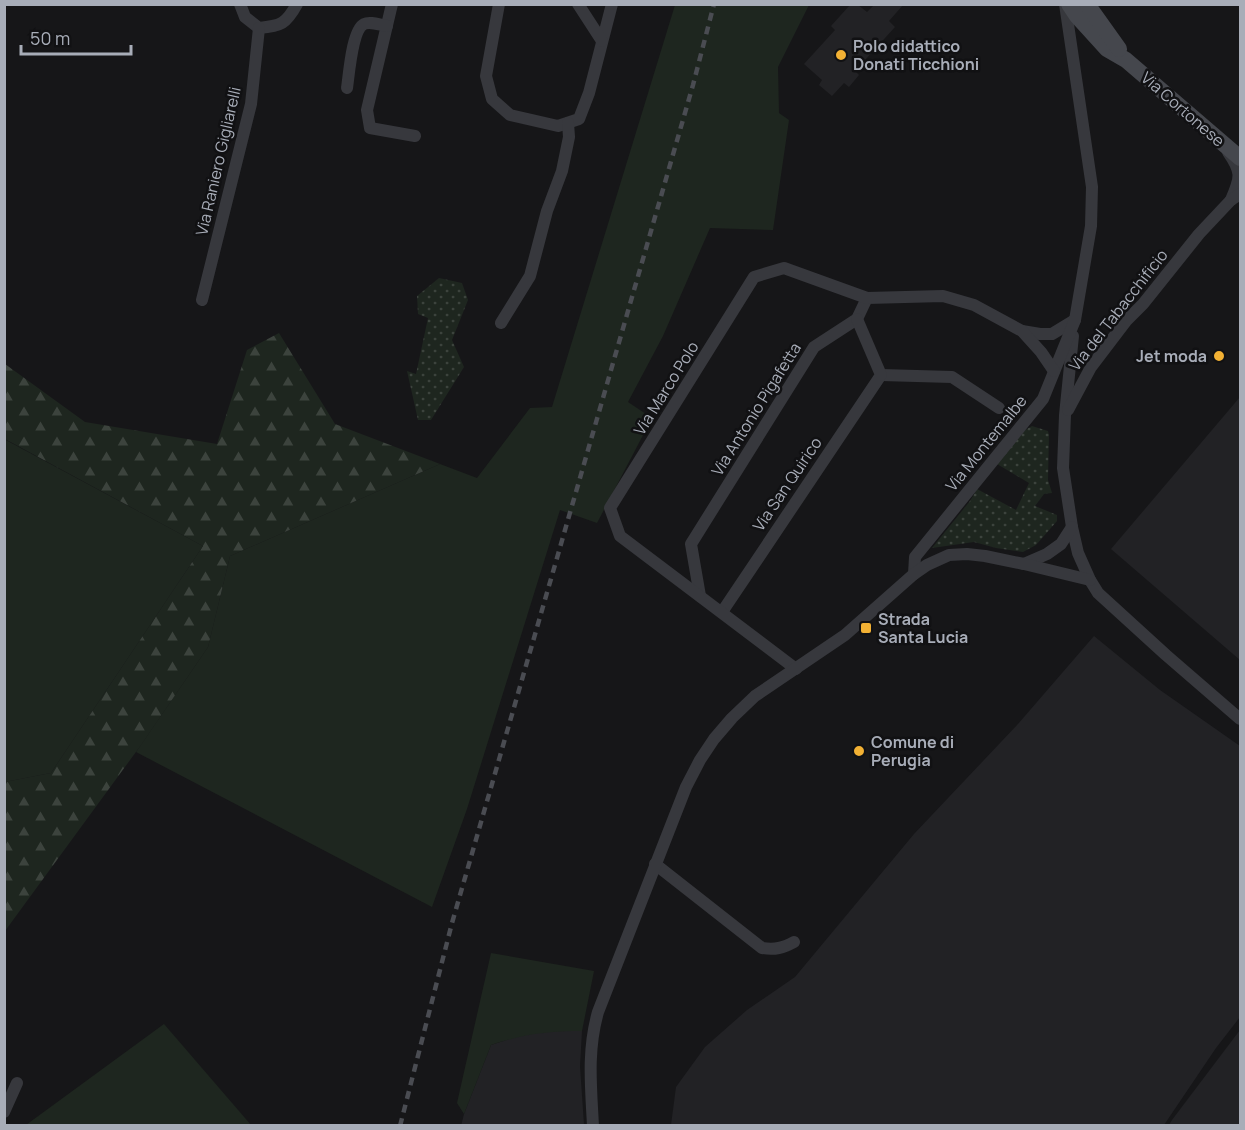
<svg xmlns="http://www.w3.org/2000/svg" width="1245" height="1130" font-family="Manrope,sans-serif">
  <style>
    .built { fill: #222225 }
    .grass { fill: #1e261f }
    .forest { fill: url(#forest-firs) }
    .garden { fill: url(#garden-dots) }
    .lines { fill: none; stroke-linecap: round; stroke-linejoin: round }
    .street { stroke: #37383d; stroke-width: 12 }
    .secondary { stroke: #45474d; stroke-width: 16 }
    .rail { stroke: #4a4c52; stroke-width: 4.5; stroke-dasharray: 8 6; stroke-linecap: butt }
    .poi-dot { fill: #f2b134; stroke: #111113; stroke-width: 2 }
    .labels { text-anchor: middle; dominant-baseline: central; stroke-width: 5; stroke-linejoin: round; paint-order: stroke }
    .poi-label { font-size: 16px; font-weight: bold; fill: #a8adb8; stroke: #111113; text-anchor: start }
    .street-label { font-size: 16px; fill: #a8adb8; stroke: #111113 }
  </style>
  <defs>
    <pattern id="forest-firs" width="22" height="20" patternUnits="userSpaceOnUse" patternTransform="scale(1.5)"><rect width="22" height="20" fill="#1e261f"/><path d="M5 1l3.5 6h-7zM16 11l3.5 6h-7z" fill="#3c433d"/></pattern>
    <pattern id="garden-dots" width="8" height="8" patternUnits="userSpaceOnUse" patternTransform="scale(1.5)"><rect width="8" height="8" fill="#1e261f"/><path d="M2 2h.1M6 6h.1" fill="none" stroke="#3c433d" stroke-width="1.8" stroke-linecap="round"/></pattern>
  </defs>
  <rect width="100%" height="100%" fill="#161618"/>
  <g class="built">
    <path d="M850 5H858L867 12 874 5H903L889 21 895 27 855 71 859 75 849 87 844 83 832 96 819 85 822 80 804 64 835 30 831 26Z"/>
    <path d="M1240 397V660L1111 549Z"/>
    <path d="M1094 636 1160 690 1240 746V1017L1216 1048 1164 1125H671L676 1087 705 1047 747 1010 795 977 914 834 1018 724Z"/>
    <path d="M1240 1030V1125H1169L1172 1120Z"/>
    <path d="M557 1031H582L580 1066 584 1125 461 1126 464 1114 491 1045 515 1037 540 1032Z"/>
  </g>
  <g class="grass">
    <path d="M675 5H809L778 67 779 113 789 120 773 230 710 228 663 336 628 402 652 418 597 523 560 510 467 809 432 907 136 752 208 647 230 556 440 464 477 478 530 408 552 407Z"/>
    <path d="M4 439 203 546 51 773 5 782Z"/>
    <path d="M491 953 594 971 582 1031C547 1031 525 1034 491 1045L464 1114 457 1103Z"/>
    <path d="M164 1024 251 1125H26Z"/>
  </g>
  <path class="forest" d="M279 333 335 424 440 464 230 556 208 647 141 745 5 931V782L51 773 203 546 5 439V364L85 422 217 444 247 350Z"/>
  <g class="garden">
    <path d="M439 278 462 283 468 300 452 340 464 367 431 420H418L407 371 416 374 428 318 418 314 417 296Z"/>
    <path d="M1032 426 1048 431 1049 435 1048 480 1052 493 1044 494 1035 506 1057 515V521L1036 545 1023 552 996 548 974 542 932 548 970 501 977 489 1016 510 1029 483 997 464 1025 430Z"/>
  </g>
  <g class="lines">
    <g class="street">
      <path d="M240 4 245 17 259 28C281 26 286 24 297 4"/>
      <path d="M392 4 367 110 370 128 415 136"/>
      <path d="M499 4 486 76 492 99 510 115 558 126 579 119 589 93 612 4"/>
      <path d="M578 4 602 41"/>
      <path d="M347 88C349 75 352 30 364 24 370 21 380 25 387 26"/>
      <path d="M1228 152C1242 172 1241 177 1231 200"/>
      <path d="M202 300 251 104 259 28"/>
      <path d="M501 323 530 276 547 211 562 171 569 137 568 123"/>
      <path d="M1022 331 1040 334H1052L1075 320"/>
      <path d="M1073 336 1065 415 1063 468 1072 527 1078 553 1090 580 1098 593 1166 655 1240 719"/>
      <path d="M881 375 952 377 999 408"/>
      <path d="M1068 410 1091 367 1126 321 1143 304 1199 234 1231 200 1240 194"/>
      <path d="M1024 564 1047 554 1061 544 1072 527"/>
      <path d="M914 574 915 557 1043 399 1075 320 1091 226 1092 187 1065 4"/>
      <path d="M700 596 691 544 814 347 857 319 867 298"/>
      <path d="M722 612 881 375 857 319"/>
      <path d="M796 669 620 536 610 508 754 277 784 268 867 298 943 296 974 305 1022 331 1041 352 1054 371"/>
      <path d="M655 864 762 948C775 950 783 948 794 942"/>
      <path d="M4 1112 17 1083"/>
      <path d="M593 1126C591 1086 587 1051 598 1012L686 787 700 760 714 739 732 718 755 696 845 635 914 574 927 565 949 555 967 554 985 556 1024 564 1090 580"/>
    </g>
    <g class="secondary">
      <path d="M1069 4 1077 16 1107 49 1126 60 1240 158"/>
      <path d="M1087 4 1119 49"/>
    </g>
    <path class="rail" d="M400 1126 452 923 693 85 714 4"/>
  </g>
  <g class="poi-dot">
    <circle cx="841" cy="55" r="6"/>
    <circle cx="1219" cy="356" r="6"/>
    <rect x="860" y="622" width="12" height="12" rx="3"/>
    <circle cx="859" cy="751" r="6"/>
  </g>
  <g class="labels">
    <g class="poi-label">
      <text x="853" y="46">Polo didattico<tspan x="853" dy="18">Donati Ticchioni</tspan></text>
      <text x="1207" y="356" text-anchor="end">Jet moda</text>
      <text x="878" y="619">Strada<tspan x="878" dy="18">Santa Lucia</tspan></text>
      <text x="871" y="742">Comune di<tspan x="871" dy="18">Perugia</tspan></text>
    </g>
    <g class="street-label">
      <text transform="translate(1183 109) rotate(41)">Via Cortonese</text>
      <text transform="translate(218 161) rotate(-77)">Via Raniero Gigliarelli</text>
      <text transform="translate(1118 310) rotate(-52)">Via del Tabacchificio</text>
      <text transform="translate(666 388) rotate(-58)">Via Marco Polo</text>
      <text transform="translate(756 409) rotate(-58)">Via Antonio Pigafetta</text>
      <text transform="translate(986 443) rotate(-51)">Via Montemalbe</text>
      <text transform="translate(787 484) rotate(-56)">Via San Quirico</text>
    </g>
  </g>
  <rect width="1245" height="1130" fill="none" stroke="#a8adb8" stroke-width="12"/>
  <path d="M21 45v9h110v-9" fill="none" stroke="#a8adb8" stroke-width="3"/>
  <text x="30" y="45" font-size="18" fill="#a8adb8" stroke="#111113" stroke-width="4.5" paint-order="stroke">50 m</text>
</svg>
